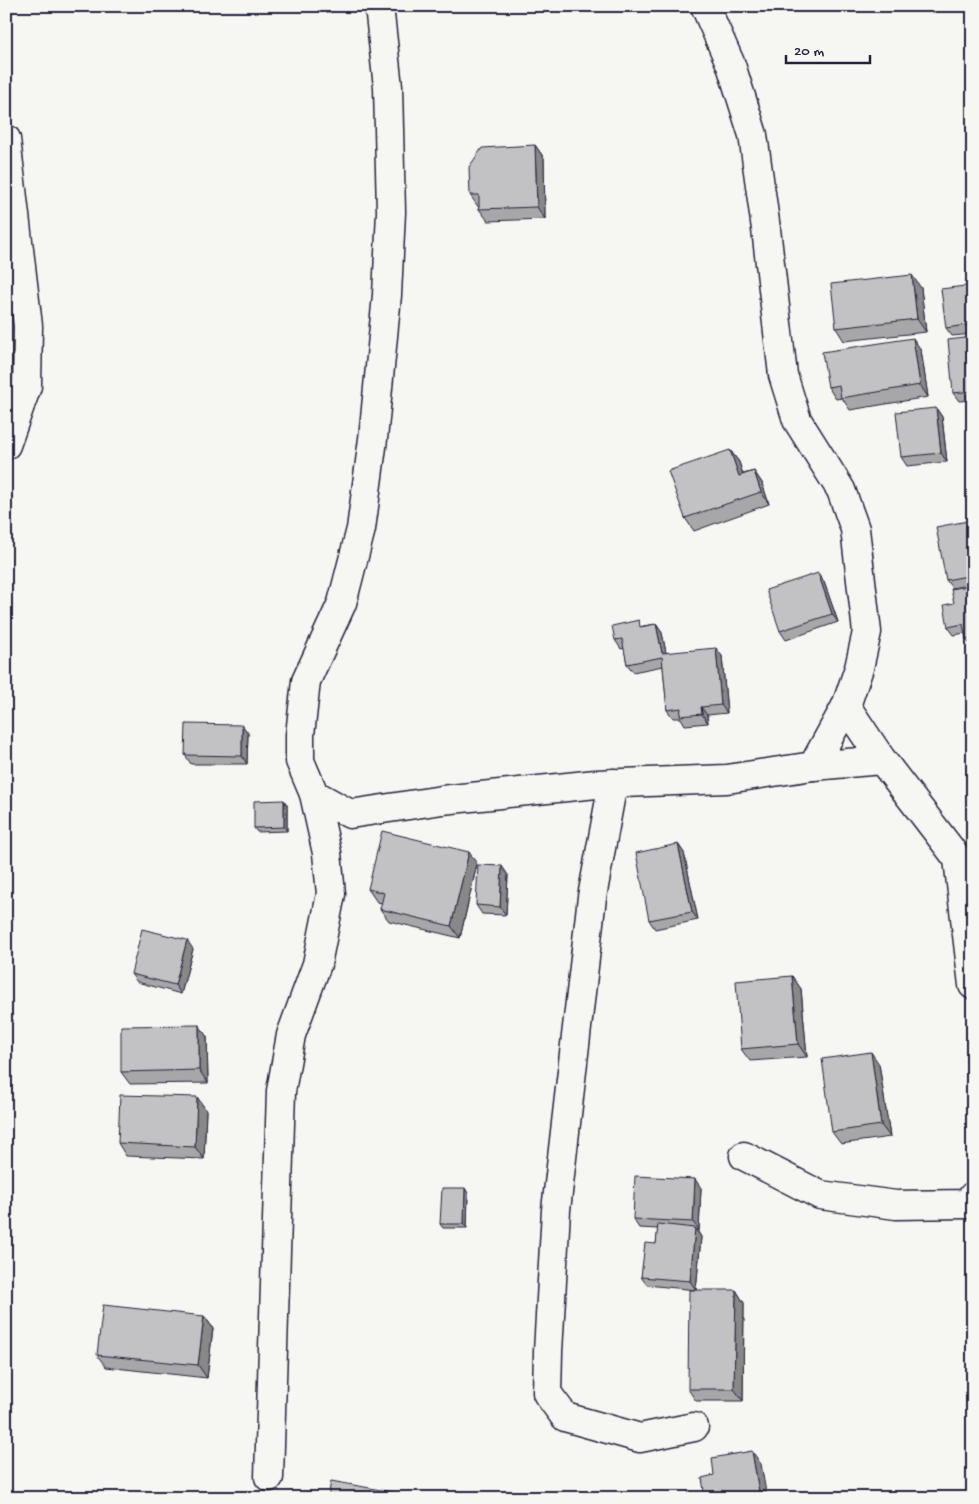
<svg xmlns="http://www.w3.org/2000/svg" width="979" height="1504" font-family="'Gochi Hand',sans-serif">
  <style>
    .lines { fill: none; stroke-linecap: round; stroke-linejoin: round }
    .minor-casing { stroke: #22223b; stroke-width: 31 }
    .minor { stroke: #f6f6f2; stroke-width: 28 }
    .wall { fill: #a7a7a9; stroke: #22223b }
    .shaded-wall { fill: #888889; stroke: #22223b }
    .building { fill: #c2c2c4; stroke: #22223b }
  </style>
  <rect width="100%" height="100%" fill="#f6f6f2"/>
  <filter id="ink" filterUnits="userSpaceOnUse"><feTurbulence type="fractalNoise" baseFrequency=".02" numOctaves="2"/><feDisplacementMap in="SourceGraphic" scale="10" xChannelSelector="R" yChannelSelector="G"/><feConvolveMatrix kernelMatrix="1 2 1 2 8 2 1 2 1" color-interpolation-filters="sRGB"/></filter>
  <g filter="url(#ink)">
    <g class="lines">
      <g class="minor-casing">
        <g id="minor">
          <path d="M379 6 388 87 391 212 387 295 373 439 361 529 342 603 306 681 300 735V761L314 794 350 814 442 800 596 784 727 779 813 766 846 706 859 668 867 632 855 529 841 490 797 420 783 375 766 229 753 135 731 65 705 6"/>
          <path d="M6 139 28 326 27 386 6 445"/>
          <path d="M882 760 958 859 973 985"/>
          <path d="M813 766 882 760 846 706"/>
          <path d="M613 783 592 897 556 1210 548 1352 547 1393 565 1417 640 1438 694 1427"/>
          <path d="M744 1156 820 1195 896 1205 968 1204 973 1196"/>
          <path d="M269 1477 281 1091 291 1035 317 964 331 894 327 853 314 794"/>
        </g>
      </g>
      <use href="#minor" class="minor"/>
    </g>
    <g class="wall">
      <path d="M535 145 544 158 545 219 488 221 479 209V208L470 195Z"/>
      <path d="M973 285V334L952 336 946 328Z"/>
      <path d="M921 288 926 332 844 341 836 328Z"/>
      <path d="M973 337V400L959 401 953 393Z"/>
      <path d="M921 350 928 397 850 410 842 398 836 399 828 387Z"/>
      <path d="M936 408 942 417 947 462 907 466 901 457Z"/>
      <path d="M730 450 739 462 743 474 754 471 762 483 769 504 694 531 685 518Z"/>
      <path d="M973 520V584L952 588 946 580Z"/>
      <path d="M818 573 824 582 838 622 786 640 780 631Z"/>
      <path d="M973 585V647H972L966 639 965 633 954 635 948 627 954 603Z"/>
      <path d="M656 624 662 633 666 653 722 656 727 713 707 715 708 723 685 725 681 718H673L667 710 663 666 633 672 627 664 624 648 621 649 615 640 643 626Z"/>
      <path d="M242 725 248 733 247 764H191L185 755Z"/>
      <path d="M284 800 287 805V831L257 832 254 828Z"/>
      <path d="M678 844 684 853 698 920 655 929 649 920Z"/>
      <path d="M477 864 460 938 389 921 380 909 382 903 377 902 368 889Z"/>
      <path d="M508 875 506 915 482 914 476 905Z"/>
      <path d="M193 949 181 994 137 982 131 974Z"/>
      <path d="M792 976 801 989 807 1057 750 1061 741 1049Z"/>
      <path d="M199 1025 207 1037 208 1083 130 1084 121 1072Z"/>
      <path d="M879 1064 890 1137 841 1144 832 1132Z"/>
      <path d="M197 1097 206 1110 204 1159 126 1156 118 1143Z"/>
      <path d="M701 1188 699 1230H697L701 1237 696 1290 647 1285 641 1277 656 1244 658 1229 639 1228 633 1219Z"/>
      <path d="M468 1193 467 1228H443L440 1224Z"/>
      <path d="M736 1290 744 1303 743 1401H696L688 1389Z"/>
      <path d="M204 1316 213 1328 207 1378 106 1367 97 1355Z"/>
    </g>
    <g class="shaded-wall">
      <path d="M535 145 544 158 545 219 537 207Z"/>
      <path d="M912 275 921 288 926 332 917 319Z"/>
      <path d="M913 338 921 350 928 397 920 385Z"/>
      <path d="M936 408 942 417 947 462 941 453Z"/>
      <path d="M730 450 739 462 747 488 739 476Z"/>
      <path d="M754 471 762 483 769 504 761 492Z"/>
      <path d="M818 573 824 582 838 622 832 614Z"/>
      <path d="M656 624 662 633 668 662 662 653Z"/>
      <path d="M716 648 722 656 727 713 721 705Z"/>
      <path d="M701 707 707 715 708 723 702 714Z"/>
      <path d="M242 725 248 733 247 764 242 756Z"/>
      <path d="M284 800 287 805V831L284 827Z"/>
      <path d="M678 844 684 853 698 920 692 912Z"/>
      <path d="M469 852 477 864 460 938 451 926Z"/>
      <path d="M502 866 508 875 506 915 500 907Z"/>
      <path d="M187 940 193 949 181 994 175 985Z"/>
      <path d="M792 976 801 989 807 1057 798 1044Z"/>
      <path d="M199 1025 207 1037 208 1083 199 1070Z"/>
      <path d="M871 1052 879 1064 890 1137 881 1125Z"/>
      <path d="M197 1097 206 1110 204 1159 195 1147Z"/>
      <path d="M695 1179 701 1188 699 1230 693 1222Z"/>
      <path d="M465 1188 468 1193 467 1228 464 1224Z"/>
      <path d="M695 1228 701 1237 696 1290 690 1281Z"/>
      <path d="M736 1290 744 1303 743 1401 734 1389Z"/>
      <path d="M204 1316 213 1328 207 1378 198 1365Z"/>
      <path d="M752 1451 761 1464 767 1498H760Z"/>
    </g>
    <g class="building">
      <path d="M535 145 537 207 479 209V195H470L469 167 482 148Z"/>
      <path d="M912 275 917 319 836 328 831 284Z"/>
      <path d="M973 285V324L946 328 941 289Z"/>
      <path d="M973 337V391L953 393 948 340Z"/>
      <path d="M913 338 920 385 841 398 839 385 828 387 822 352Z"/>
      <path d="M936 408 941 453 901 457 896 412Z"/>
      <path d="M730 450 739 476 754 471 761 492 685 518 668 471Z"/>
      <path d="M973 520V575L946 580 936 527Z"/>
      <path d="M818 573 832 614 780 631 766 590Z"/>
      <path d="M973 585V637L966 639 963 624 948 627 944 605 954 603 951 589Z"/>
      <path d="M639 620 640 627 656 624 662 653 716 648 721 705 701 707 702 714 680 716 681 708 667 710 662 657 627 664 622 639 615 640 612 626Z"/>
      <path d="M186 724 242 725V756L185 755Z"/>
      <path d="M284 800V827L254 828V801Z"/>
      <path d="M382 831 469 852 451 926 380 909 384 893 368 889Z"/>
      <path d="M678 844 692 912 649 920 636 853Z"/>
      <path d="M478 865 502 866 500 907 476 905Z"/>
      <path d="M142 929 187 940 175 985 131 974Z"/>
      <path d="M792 976 798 1044 741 1049 736 981Z"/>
      <path d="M199 1025V1070L121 1072V1026Z"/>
      <path d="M871 1052 881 1125 832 1132 822 1059Z"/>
      <path d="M120 1095 197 1097 195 1147 118 1143Z"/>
      <path d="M635 1176 695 1179 693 1222 633 1219Z"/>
      <path d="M442 1188H465L464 1224H440Z"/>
      <path d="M658 1224 695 1228 690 1281 641 1277 645 1243 656 1244Z"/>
      <path d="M689 1290H736L734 1389H688Z"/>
      <path d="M103 1305 204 1316 198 1365 97 1355Z"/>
      <path d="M752 1451 760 1498H705L702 1478 714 1475 712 1458Z"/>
      <path d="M331 1481 403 1494V1498H328Z"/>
    </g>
  </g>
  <rect width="979" height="1504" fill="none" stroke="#f6f6f2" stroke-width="25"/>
  <rect x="12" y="12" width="954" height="1479" fill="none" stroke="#22223b" stroke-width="2" filter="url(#ink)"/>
  <path d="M786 55v8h84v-8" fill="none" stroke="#22223b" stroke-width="2.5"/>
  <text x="794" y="55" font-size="15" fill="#22223b" stroke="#f6f6f2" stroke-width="4" paint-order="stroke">20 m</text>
</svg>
